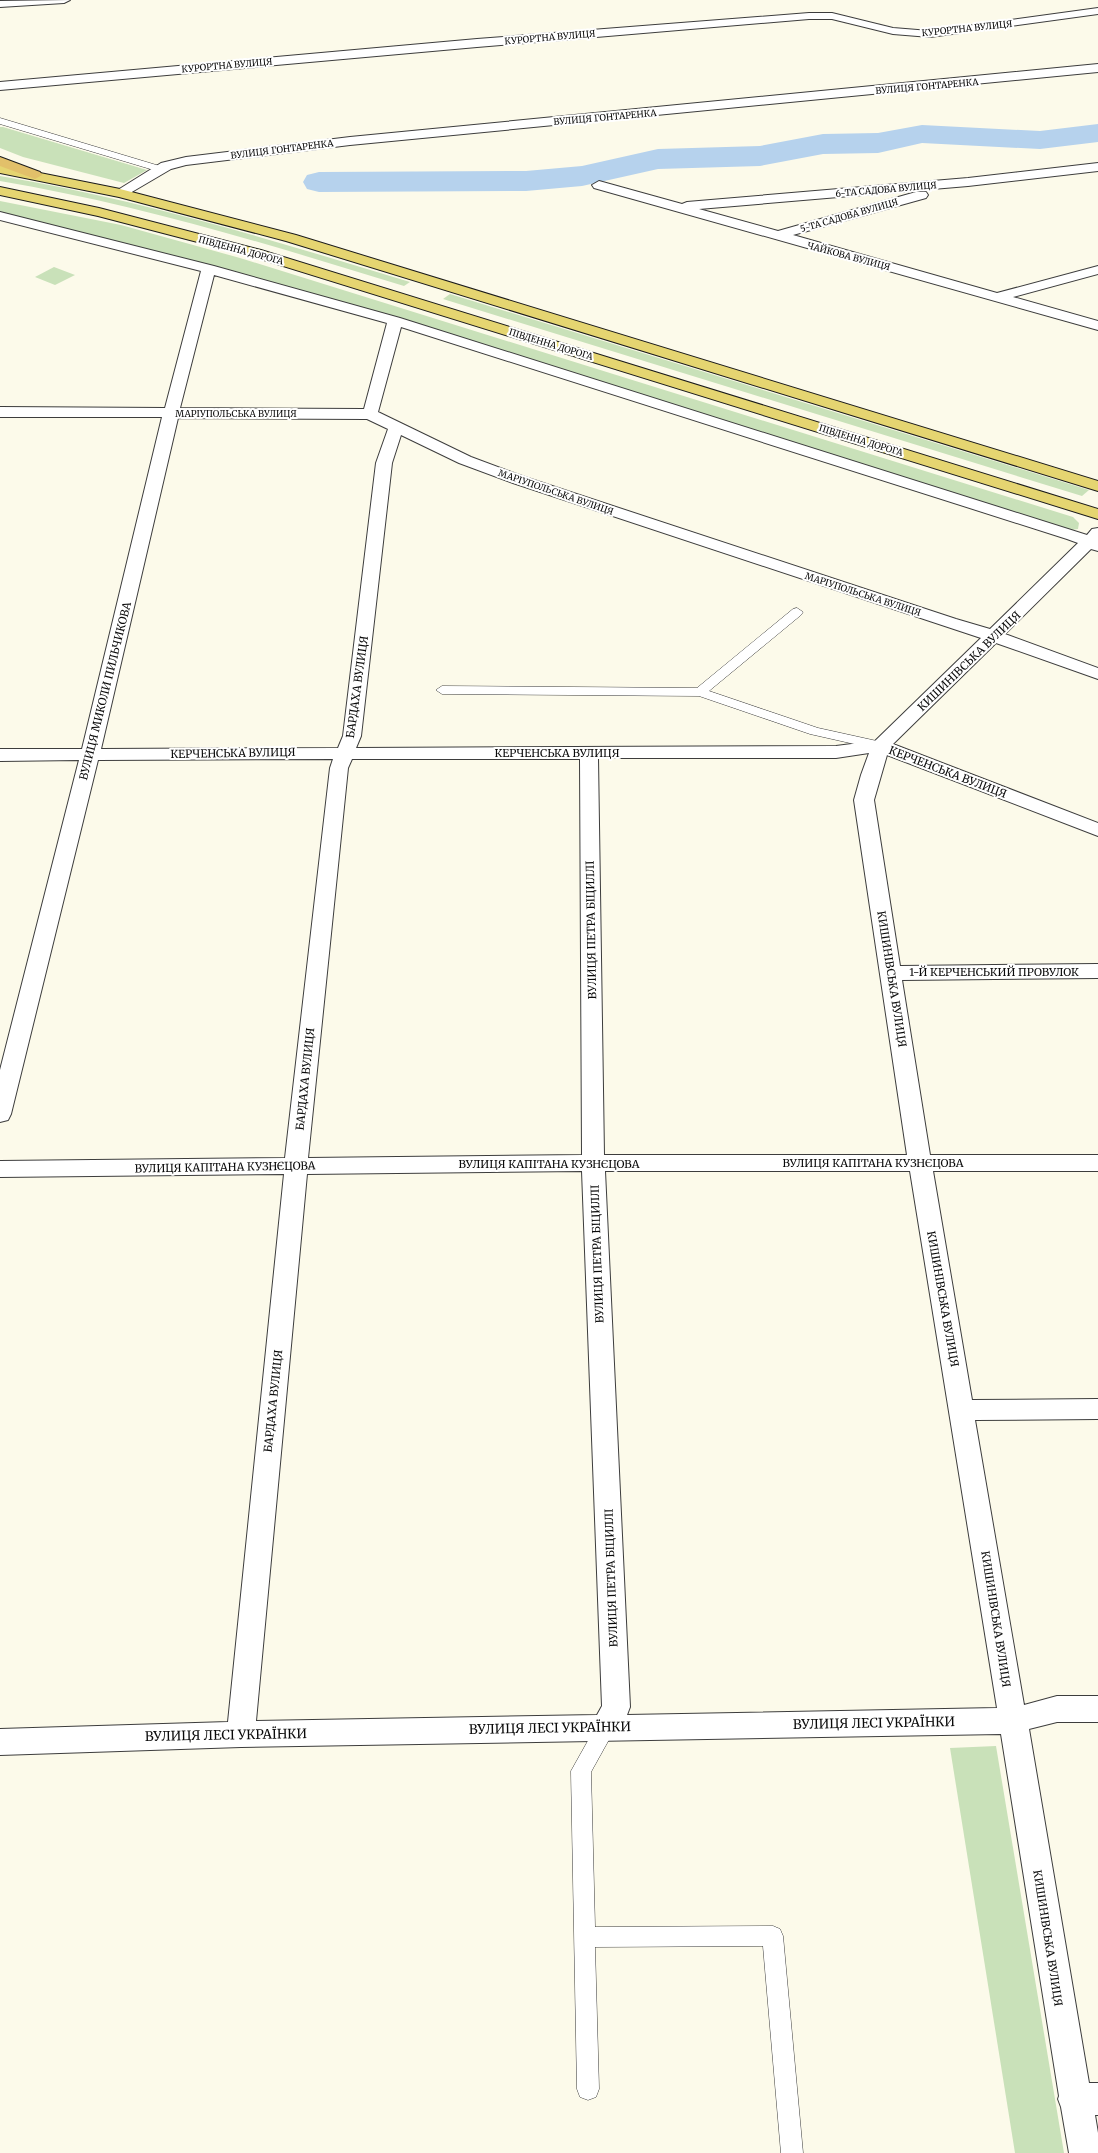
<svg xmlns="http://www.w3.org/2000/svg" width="1098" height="2153" font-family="Merriweather,serif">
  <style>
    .green { fill: #c9e1b9 }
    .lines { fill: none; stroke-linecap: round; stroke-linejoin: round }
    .river { fill: #b6d2ed; fill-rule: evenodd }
    .service-casing { stroke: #3d3d3d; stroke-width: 1 }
    .minor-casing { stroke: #3d3d3d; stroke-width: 2 }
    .primary-casing { stroke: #1b1b1b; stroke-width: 2 }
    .trunk-casing { stroke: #1b1b1b; stroke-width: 2 }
    .service { fill: #fff; fill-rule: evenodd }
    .minor { fill: #fff; fill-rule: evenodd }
    .primary { fill: #e5d571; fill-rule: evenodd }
    .trunk { fill: #e2c06a; fill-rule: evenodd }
    .labels { text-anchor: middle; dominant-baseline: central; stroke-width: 4; stroke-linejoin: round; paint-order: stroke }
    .far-street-label { font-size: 9px; fill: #0a0a0a; stroke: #fff }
    .street-label { font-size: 11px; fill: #0a0a0a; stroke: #fff }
    .near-street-label { font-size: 13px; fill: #0a0a0a; stroke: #fff }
  </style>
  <rect width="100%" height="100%" fill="#fcfaea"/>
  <g class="green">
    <path d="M0 127H3L147 170 124 183 23 157 0 148Z"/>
    <path d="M0 176C139 199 275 241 410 282L404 286C271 245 137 204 0 181Z"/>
    <path d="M0 201 121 225 240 258 1073 517 1079 523 1078 529 1071 530 397 318 116 241 0 213Z"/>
    <path d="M54 267 75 275 55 285 35 277Z"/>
    <path d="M450 294 1089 490 1082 496 443 299Z"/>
    <path d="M996 1746 1064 2153H1015L950 1748Z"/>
  </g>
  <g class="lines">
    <path class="river" d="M1098 124V142L1040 149 922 143 878 153 823 154 760 166 658 169 582 186 526 191 319 192 307 189 303 182 307 175 319 172 526 171 582 166 658 149 760 146 823 134 878 133 922 125 1040 131Z"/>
    <g class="service-casing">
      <g id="service">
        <path d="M0 118 163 167 164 169 157 171 0 124Z"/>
        <path d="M797 608 803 612 801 615 709 691 818 728 886 743 887 746 886 749 881 750 810 734 699 696 442 694 436 690 442 686 697 688 793 609Z"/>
        <path d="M606 1718 613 1721 616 1727 591 1772 595 1927 773 1926 780 1929 783 1936 803 2153H781L763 1946 595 1947 599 2089 596 2097 588 2100 580 2097 577 2089 571 1771 599 1721Z"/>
      </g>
    </g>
    <g class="minor-casing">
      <g id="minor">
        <path d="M70 0 64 3 0 7V1Z"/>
        <path d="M1098 8V14L930 37 893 34 832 19H809L477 47 0 90V82L477 39 809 13H832L893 28 930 31Z"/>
        <path d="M1098 64V72L350 145 186 165 171 169 125 196H115L113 193 161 163 186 157 350 137Z"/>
        <path d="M1098 163V171L968 186 699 209 778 231 916 192H926L928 195 926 198 793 235 997 293 1098 266V274L1013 297 1098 321V330L594 188 592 185 599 181 682 204 687 202 968 178Z"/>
        <path d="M0 212 214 266 400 318 1087 535 1092 529 1098 528V551L1091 549 1005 634 1098 668V679L996 643 893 744 1098 823V836L887 755 874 800 900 966 1098 964V978L902 980 930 1155H1098V1171H933L972 1400 1098 1399V1419L975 1420 1024 1705 1057 1696H1098V1722H1057L1029 1729 1089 2083H1098V2115H1095L1098 2133V2153H1069L1061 2107 1058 2099 1059 2096 1001 1734 241 1747 0 1755V1729L228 1722 284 1174 0 1177V1161L285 1158 330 768 333 759 98 760 11 1114 8 1120 0 1122V1070L79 760 0 761V749H82L162 417H0V407L165 408 201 271 0 220ZM214 275 387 323 364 409 180 408ZM401 327 1067 539 1078 543 990 629 956 619 525 477 471 457 378 412ZM178 418 367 419 388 429 376 463 343 736 338 748 101 749ZM401 435 459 463 513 483 981 638 875 741 836 746 356 748 361 736 392 463ZM869 753 861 775 854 800 907 1155H604L598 758H836ZM352 759H580L582 1155 308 1158 348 768ZM582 1171 602 1706 597 1715 256 1721 307 1174ZM605 1171H910L997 1708 627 1715 630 1707Z"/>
      </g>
    </g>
    <g class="primary-casing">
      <g id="primary">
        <path d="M0 165 120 189 296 235 1098 481V491L286 241 119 197 0 173Z"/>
        <path d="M0 187 99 208 261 250 1098 509V519L251 256 98 216 0 195Z"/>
      </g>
    </g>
    <g class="trunk-casing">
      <path id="trunk" d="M0 157 40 172 42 175 35 179 0 166Z"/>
    </g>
    <use href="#service" class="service"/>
    <use href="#minor" class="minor"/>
    <use href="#primary" class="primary"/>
    <use href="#trunk" class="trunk"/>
  </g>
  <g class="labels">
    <g class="far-street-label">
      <text transform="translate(967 28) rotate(-6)">КУРОРТНА ВУЛИЦЯ</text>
      <text transform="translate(550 37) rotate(-5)">КУРОРТНА ВУЛИЦЯ</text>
      <text transform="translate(227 65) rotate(-5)">КУРОРТНА ВУЛИЦЯ</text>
      <text transform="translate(927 86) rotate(-5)">ВУЛИЦЯ ГОНТАРЕНКА</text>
      <text transform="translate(605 117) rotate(-5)">ВУЛИЦЯ ГОНТАРЕНКА</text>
      <text transform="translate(282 149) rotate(-7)">ВУЛИЦЯ ГОНТАРЕНКА</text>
      <text transform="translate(886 189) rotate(-5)">6-ТА САДОВА ВУЛИЦЯ</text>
      <text transform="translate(849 215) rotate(-16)">5-ТА САДОВА ВУЛИЦЯ</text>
      <text transform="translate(241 250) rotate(15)">ПІВДЕННА ДОРОГА</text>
      <text transform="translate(849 256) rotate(15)">ЧАЙКОВА ВУЛИЦЯ</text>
      <text transform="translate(551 344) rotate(17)">ПІВДЕННА ДОРОГА</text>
      <text x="236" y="413">МАРІУПОЛЬСЬКА ВУЛИЦЯ</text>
      <text transform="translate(861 440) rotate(17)">ПІВДЕННА ДОРОГА</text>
      <text transform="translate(556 492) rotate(19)">МАРІУПОЛЬСЬКА ВУЛИЦЯ</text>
      <text transform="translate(863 594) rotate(18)">МАРІУПОЛЬСЬКА ВУЛИЦЯ</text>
    </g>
    <g class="street-label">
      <text transform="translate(969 661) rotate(-44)">КИШИНІВСЬКА ВУЛИЦЯ</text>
      <text transform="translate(357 687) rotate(-82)">БАРДАХА ВУЛИЦЯ</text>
      <text transform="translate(105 691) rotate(-76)">ВУЛИЦЯ МИКОЛИ ПИЛЬЧИКОВА</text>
      <text transform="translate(233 753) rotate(-1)">КЕРЧЕНСЬКА ВУЛИЦЯ</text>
      <text x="557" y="753">КЕРЧЕНСЬКА ВУЛИЦЯ</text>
      <text transform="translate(948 772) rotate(21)">КЕРЧЕНСЬКА ВУЛИЦЯ</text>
      <text transform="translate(591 930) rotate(-91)">ВУЛИЦЯ ПЕТРА БІЦИЛЛІ</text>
      <text x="994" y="972">1-Й КЕРЧЕНСЬКИЙ ПРОВУЛОК</text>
      <text transform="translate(892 979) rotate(81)">КИШИНІВСЬКА ВУЛИЦЯ</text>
      <text transform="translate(305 1079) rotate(-84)">БАРДАХА ВУЛИЦЯ</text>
      <text x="873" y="1163">ВУЛИЦЯ КАПІТАНА КУЗНЄЦОВА</text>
      <text x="549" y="1164">ВУЛИЦЯ КАПІТАНА КУЗНЄЦОВА</text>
      <text transform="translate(225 1167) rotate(-1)">ВУЛИЦЯ КАПІТАНА КУЗНЄЦОВА</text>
      <text transform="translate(597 1254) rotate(-92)">ВУЛИЦЯ ПЕТРА БІЦИЛЛІ</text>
      <text transform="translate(943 1299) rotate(80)">КИШИНІВСЬКА ВУЛИЦЯ</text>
      <text transform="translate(273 1401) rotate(-84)">БАРДАХА ВУЛИЦЯ</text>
      <text transform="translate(611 1578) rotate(-92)">ВУЛИЦЯ ПЕТРА БІЦИЛЛІ</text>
      <text transform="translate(996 1619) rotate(81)">КИШИНІВСЬКА ВУЛИЦЯ</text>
      <text transform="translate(1048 1938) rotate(81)">КИШИНІВСЬКА ВУЛИЦЯ</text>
    </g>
    <g class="near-street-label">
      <text transform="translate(874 1723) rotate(-1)">ВУЛИЦЯ ЛЕСІ УКРАЇНКИ</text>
      <text transform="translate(550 1728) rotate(-1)">ВУЛИЦЯ ЛЕСІ УКРАЇНКИ</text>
      <text transform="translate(226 1735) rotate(-1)">ВУЛИЦЯ ЛЕСІ УКРАЇНКИ</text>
    </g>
  </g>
</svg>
